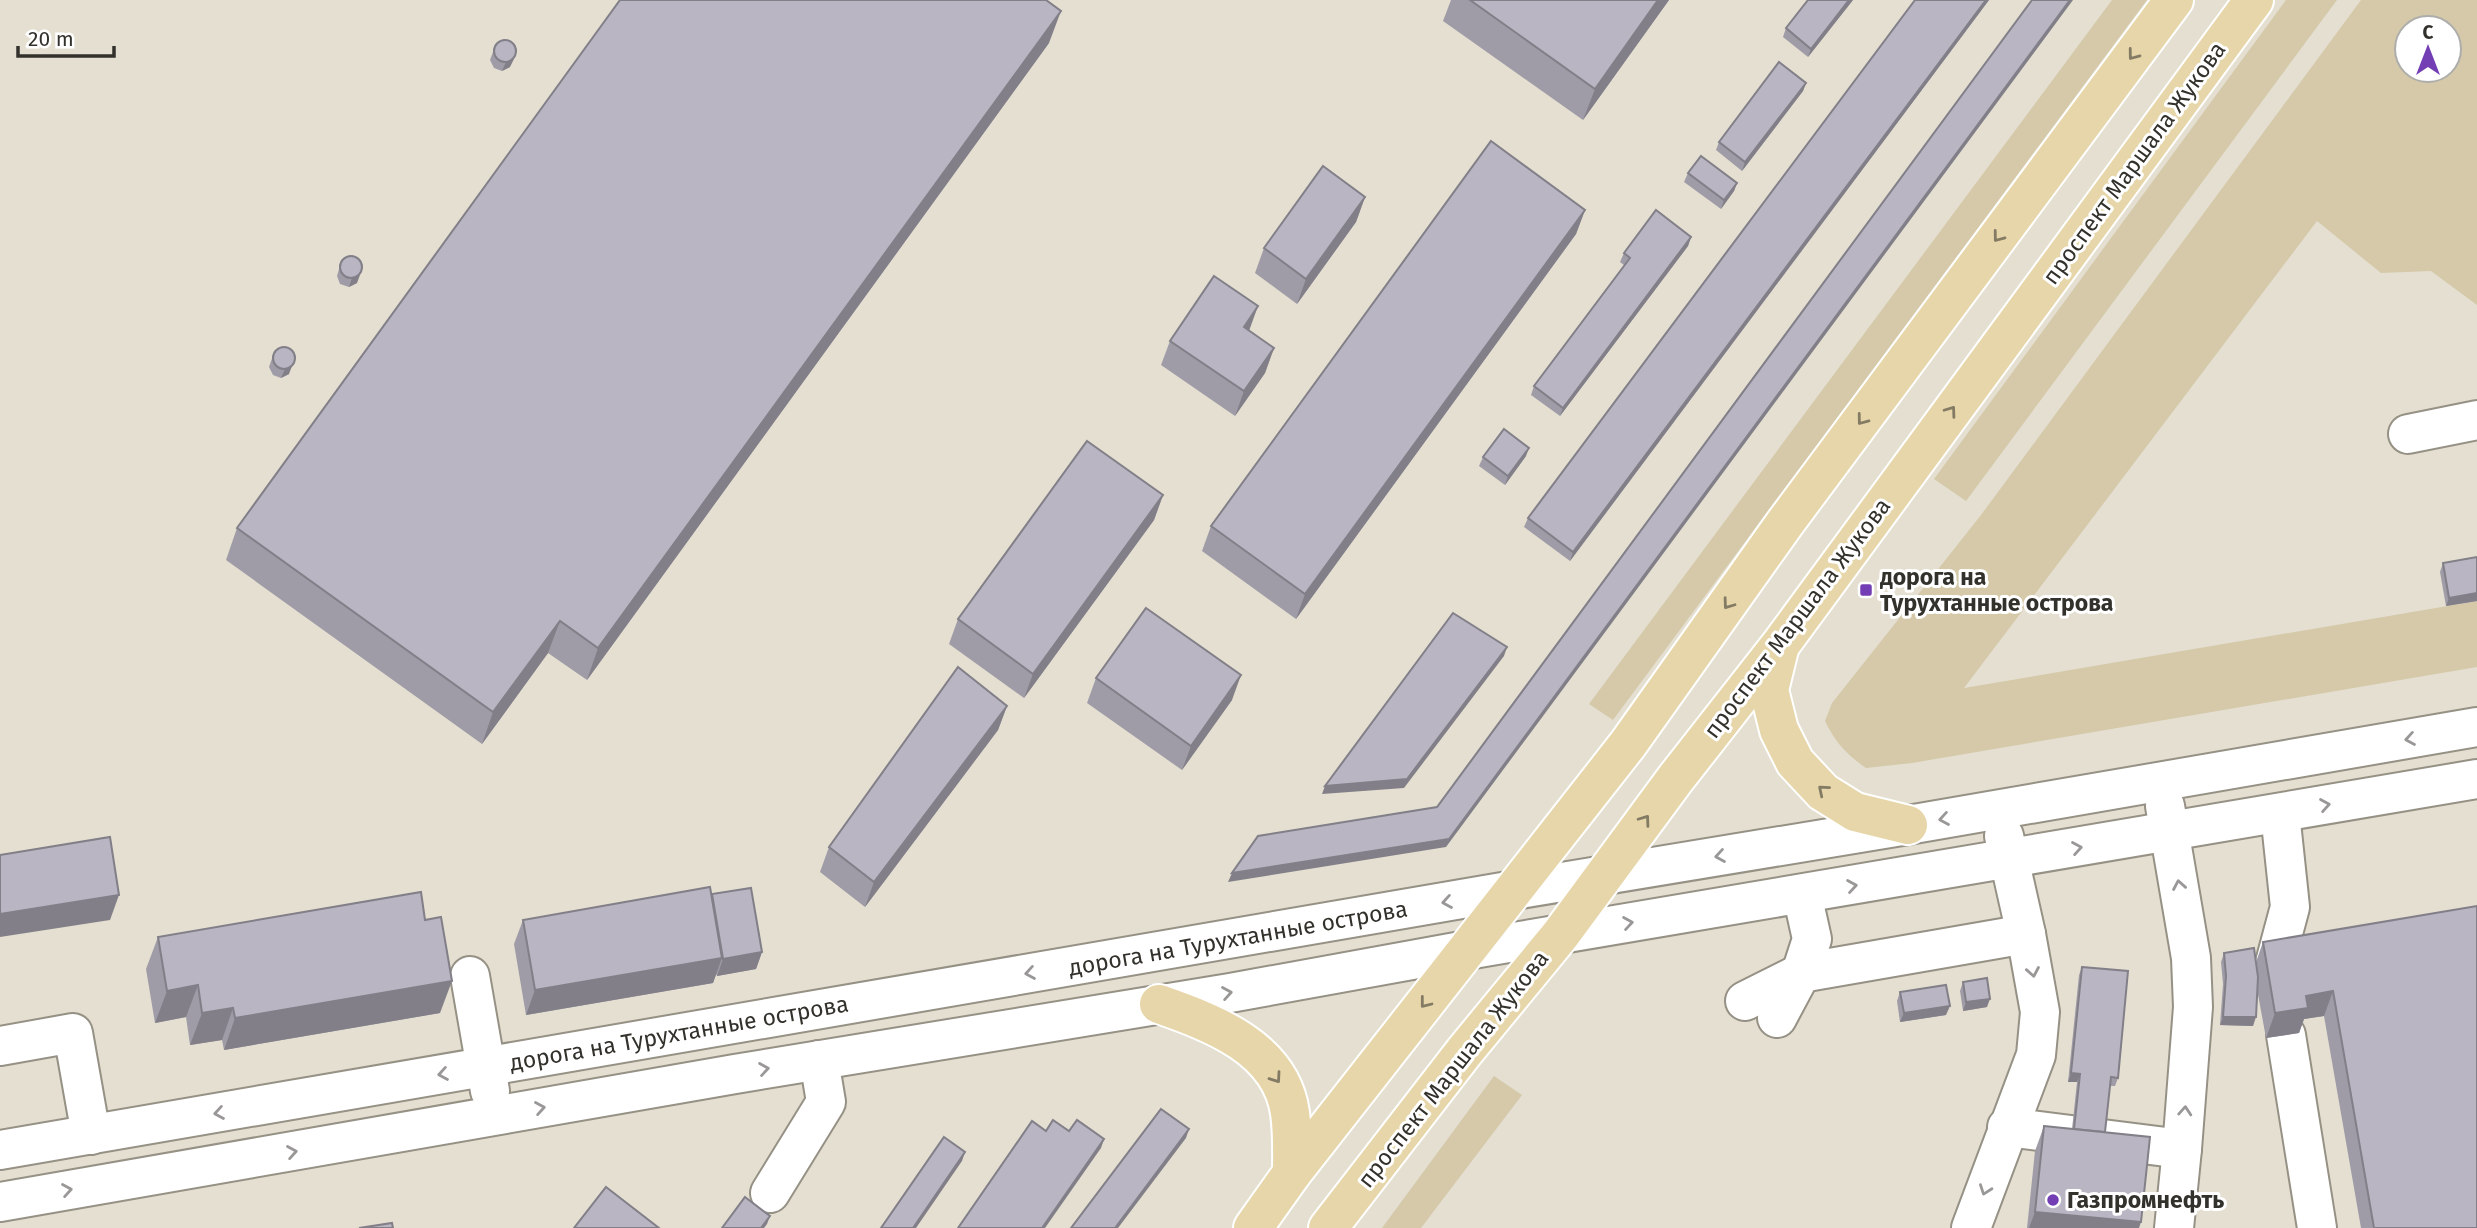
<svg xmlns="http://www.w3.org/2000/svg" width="2477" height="1228" font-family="'Fira Sans',sans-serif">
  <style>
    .green { fill: #d5c9a9; fill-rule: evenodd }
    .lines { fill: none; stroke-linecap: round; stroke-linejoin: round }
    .minor-casing { stroke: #969185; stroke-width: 42 }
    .major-casing { stroke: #fff; stroke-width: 42 }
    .minor { stroke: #fff; stroke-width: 38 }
    .major { stroke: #e7d6a9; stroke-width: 38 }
    .wall { fill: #9f9ca7 }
    .shaded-wall { fill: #827f88 }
    .building { fill: #b9b5c2; stroke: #827f88; stroke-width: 2 }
    .oneway { stroke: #847b64 }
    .oneway2 { stroke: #999896 }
    .poi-dot { fill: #733db4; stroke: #fff; stroke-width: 2.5 }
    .labels { text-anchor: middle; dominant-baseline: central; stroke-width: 6; stroke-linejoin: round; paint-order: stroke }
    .street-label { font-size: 23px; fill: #33312c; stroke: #fff }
    .poi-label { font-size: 23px; font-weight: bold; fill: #33312c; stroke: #fff; text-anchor: start }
  </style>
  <rect width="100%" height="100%" fill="#e4dfd1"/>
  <g class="green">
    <path d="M2112 0H2147L1613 720 1589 704Z"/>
    <path d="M2286 0H2337L1966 501 1934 479Z"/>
    <path d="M2361 0H2477V305L2431 271 2381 273 2317 221 1964 688 2477 601V667L1912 763 1866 768C1847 755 1835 742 1825 721L1832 703 1981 515ZM2407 28H2449V70H2407Z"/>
    <path d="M1494 1076 1522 1095 1421 1228H1382Z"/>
  </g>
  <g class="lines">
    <g class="minor-casing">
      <g id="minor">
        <path d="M2408 434 2477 420"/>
        <path d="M2165 806 2191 958 2193 1007 2182 1149 2174 1228"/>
        <path d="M2275 963 2290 907 2280 813"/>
        <path d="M470 976 490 1091"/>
        <path d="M1745 1001 1801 973 2026 934"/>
        <path d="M1777 1018 1801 973 1812 939 1802 894"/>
        <path d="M2286 1035 2317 1228"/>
        <path d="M0 1046 73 1033 91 1135"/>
        <path d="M2007 1127 2182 1149"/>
        <path d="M0 1150 1514 890 1908 825 2477 727"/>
        <path d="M770 1193 826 1102 819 1060"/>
        <path d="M0 1202 735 1074 1230 993 1467 950 2477 779"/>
        <path d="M1971 1228 2036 1055 2040 1012 2026 934 2004 836"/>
      </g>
    </g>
    <g class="major-casing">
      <g id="major">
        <path d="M1779 649 1769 690 1779 730 1795 762 1823 792 1855 812 1908 825"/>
        <path d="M1159 1004C1213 1023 1281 1048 1290 1113 1293 1133 1292 1154 1292 1173"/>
        <path d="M1253 1228 1292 1173 1628 744 1785 523 2174 0"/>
        <path d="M1328 1228 1464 1052 1561 934 1676 778 1781 644 2254 0"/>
      </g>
    </g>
    <use href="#minor" class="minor"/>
    <use href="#major" class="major"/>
  </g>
  <g class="wall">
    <path d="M1451 0H1669L1583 120 1443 21Z"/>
    <path d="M1853 0 1808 57 1783 37 1786 28Z"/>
    <path d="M1915 0H1989L1570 561 1524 527 1528 518Z"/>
    <path d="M1049 43 587 680 548 653 482 744 226 560 237 528Z"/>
    <path d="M496 44 510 67 502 71 494 68 490 60Z"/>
    <path d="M1806 83 1803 91 1742 171 1716 150 1719 142Z"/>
    <path d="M1688 173 1737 183 1734 191 1721 209 1684 182Z"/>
    <path d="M1365 197 1356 222 1297 304 1255 273 1264 248Z"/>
    <path d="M1585 210 1576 234 1296 619 1202 551 1211 526Z"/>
    <path d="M1691 237 1688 246 1560 416 1531 395 1534 386 1624 265 1620 262 1624 253Z"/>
    <path d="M342 259 357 283 349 287 340 284 337 276Z"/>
    <path d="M1249 331 1274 348 1265 373 1235 416 1161 365 1170 341Z"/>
    <path d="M275 350 289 374 281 378 273 375 269 367Z"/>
    <path d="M1526 456 1505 485 1479 466 1483 457Z"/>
    <path d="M1163 495 1154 520 1024 698 949 644 958 619Z"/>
    <path d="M2477 557V601L2446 606 2440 572 2443 563Z"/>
    <path d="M1096 678 1232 700 1182 770 1087 703Z"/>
    <path d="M1007 706 998 730 865 907 820 872 829 847Z"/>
    <path d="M711 895 762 952 756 969 717 976 716 974 713 983 526 1015 514 944 523 920Z"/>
    <path d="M2477 906V1228H2361L2324 1016 2304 1019 2299 1033 2266 1038 2257 989 2253 1026 2220 1025 2223 984 2221 962 2224 953 2256 962 2263 942Z"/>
    <path d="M158 937 440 1013 224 1050 222 1040 190 1045 186 1017 155 1023 146 969Z"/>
    <path d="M2082 967 2118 1078 2115 1086H2110L2105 1132 2139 1228H2027L2035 1151 2044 1126 2072 1129 2077 1082H2068L2079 975Z"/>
    <path d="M1963 982 1987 1007 1963 1011 1960 991Z"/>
    <path d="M1900 992 1946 1015 1900 1022 1897 1001Z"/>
  </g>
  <g class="shaded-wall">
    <path d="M1658 0H1669L1583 120 1595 89Z"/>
    <path d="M1849 0H1853L1808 57 1811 49Z"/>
    <path d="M1986 0H1989L1570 561 1573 552Z"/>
    <path d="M2070 0H2073L1446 847 1228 882 1232 873 1449 839Z"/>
    <path d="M1061 11 1049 43 587 680 598 648Z"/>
    <path d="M514 59 510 67 502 71 506 62Z"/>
    <path d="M1806 83 1803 91 1742 171 1745 162Z"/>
    <path d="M1737 183 1734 191 1721 209 1724 200Z"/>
    <path d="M1365 197 1356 222 1297 304 1306 279Z"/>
    <path d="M1585 210 1576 234 1296 619 1305 594Z"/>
    <path d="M1691 237 1688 246 1560 416 1563 408Z"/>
    <path d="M360 275 357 283 349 287 352 278Z"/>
    <path d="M1258 306 1249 331 1244 327Z"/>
    <path d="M1274 348 1265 373 1235 416 1244 391Z"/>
    <path d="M292 366 289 374 281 378 285 369Z"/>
    <path d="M1529 448 1526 456 1505 485 1508 476Z"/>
    <path d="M1163 495 1154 520 1024 698 1033 674Z"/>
    <path d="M2477 593V601L2446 606 2449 598Z"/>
    <path d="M560 621 548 653 482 744 493 712Z"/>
    <path d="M1507 647 1504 656 1404 788 1322 794 1325 786Z"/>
    <path d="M1241 675 1232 700 1182 770 1191 746Z"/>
    <path d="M1007 706 998 730 865 907 874 882Z"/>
    <path d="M119 895 110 920 0 937V914Z"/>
    <path d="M762 952 756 969 717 976 723 959Z"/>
    <path d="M722 958 713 983 526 1015 535 990Z"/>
    <path d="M452 981 440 1013 224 1050 235 1018Z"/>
    <path d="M198 985 186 1017 155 1023 167 991Z"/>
    <path d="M2333 991 2324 1016 2304 1019 2299 1033 2266 1038 2275 1013 2306 996Z"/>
    <path d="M1990 999 1987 1007 1963 1011 1966 1002Z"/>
    <path d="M1950 1006 1946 1015 1900 1022 1904 1013Z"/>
    <path d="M233 1008 222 1040 190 1045 202 1013Z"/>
    <path d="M2223 1017H2256L2253 1026 2220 1025Z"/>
    <path d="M2071 1073 2080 1074 2077 1082H2068Z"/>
    <path d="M1189 1129 1186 1138 1118 1228H1115Z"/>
    <path d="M1104 1139 1101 1148 1045 1228H1042Z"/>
    <path d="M965 1152 962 1161 916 1228H913Z"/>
    <path d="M2035 1212 2141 1222 2139 1228H2029Z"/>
    <path d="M770 1216 767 1224 764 1228H761Z"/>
  </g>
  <g class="building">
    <path d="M620 0H1046L1061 11 598 648 560 621 493 712 237 528Z"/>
    <path d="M1470 0H1658L1595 89Z"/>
    <path d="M1808 0H1849L1811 49 1786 28Z"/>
    <path d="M1915 0H1986L1573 552 1528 518Z"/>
    <path d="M2032 0H2070L1449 839 1232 873 1258 836 1437 807Z"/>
    <circle cx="505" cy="51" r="11"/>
    <path d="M1779 62 1806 83 1745 162 1719 142Z"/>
    <path d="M1491 141 1585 210 1305 594 1211 526Z"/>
    <path d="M1701 156 1737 183 1724 200 1688 173Z"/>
    <path d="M1323 166 1365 197 1306 279 1264 248Z"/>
    <path d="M1656 210 1691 237 1563 408 1534 386 1630 258 1624 253Z"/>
    <circle cx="351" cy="267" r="11"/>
    <path d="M1214 276 1258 306 1244 327 1274 348 1244 391 1170 341Z"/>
    <circle cx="284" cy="358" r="11"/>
    <path d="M1504 429 1529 448 1508 476 1483 457Z"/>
    <path d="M1087 441 1163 495 1033 674 958 619Z"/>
    <path d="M2477 557V593L2449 598 2443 563Z"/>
    <path d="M1146 608 1241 675 1191 746 1096 678Z"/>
    <path d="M1453 613 1507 647 1407 779 1325 786Z"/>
    <path d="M958 667 1007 706 874 882 829 847Z"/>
    <path d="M110 837 119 895 0 914V855Z"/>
    <path d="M710 887 722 958 535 990 523 920Z"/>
    <path d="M751 888 762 952 723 959 712 894Z"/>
    <path d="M421 892 425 920 441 917 452 981 235 1018 233 1008 202 1013 198 985 167 991 158 937Z"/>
    <path d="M2477 906V1228H2374L2333 991 2306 996 2308 1008 2275 1013 2263 942Z"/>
    <path d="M2254 948 2258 977 2256 1017H2223L2226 976 2224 953Z"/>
    <path d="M2082 967 2128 971 2118 1078 2111 1077 2105 1132 2074 1129 2080 1074 2071 1073Z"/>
    <path d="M1987 978 1990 999 1966 1002 1963 982Z"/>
    <path d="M1946 985 1950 1006 1904 1013 1900 992Z"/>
    <path d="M1161 1109 1189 1129 1115 1228H1071Z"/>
    <path d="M1053 1120 1069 1131 1077 1120 1104 1139 1042 1228H958L1032 1121 1046 1131Z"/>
    <path d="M2044 1126 2150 1137 2141 1222 2035 1212Z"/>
    <path d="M944 1137 965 1152 913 1228H881Z"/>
    <path d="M606 1187 659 1228H574Z"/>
    <path d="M745 1197 770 1216 761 1228H722Z"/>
    <path d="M392 1223 393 1228H359Z"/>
  </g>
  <defs><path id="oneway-chevron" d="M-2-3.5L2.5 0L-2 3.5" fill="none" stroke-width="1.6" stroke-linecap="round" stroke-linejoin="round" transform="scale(1.75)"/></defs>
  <g class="oneway">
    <use href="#oneway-chevron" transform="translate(2133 55) rotate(127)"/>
    <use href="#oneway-chevron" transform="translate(1998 237) rotate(127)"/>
    <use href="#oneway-chevron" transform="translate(1951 411) rotate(-54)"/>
    <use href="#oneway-chevron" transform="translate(1862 420) rotate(127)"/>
    <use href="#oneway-chevron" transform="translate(1728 604) rotate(126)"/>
    <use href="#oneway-chevron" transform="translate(1823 790) rotate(-140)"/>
    <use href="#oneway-chevron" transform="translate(1645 820) rotate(-54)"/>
    <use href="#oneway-chevron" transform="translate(1425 1003) rotate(128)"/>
    <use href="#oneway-chevron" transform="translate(1276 1078) rotate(55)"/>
  </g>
  <g class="oneway2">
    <use href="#oneway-chevron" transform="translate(2410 739) rotate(170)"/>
    <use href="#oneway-chevron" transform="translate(2325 805) rotate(-10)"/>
    <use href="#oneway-chevron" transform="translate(1944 819) rotate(170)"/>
    <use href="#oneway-chevron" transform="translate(2077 848) rotate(-10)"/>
    <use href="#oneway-chevron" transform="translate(1720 856) rotate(171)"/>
    <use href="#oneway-chevron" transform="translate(2179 885) rotate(-100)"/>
    <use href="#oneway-chevron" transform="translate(1852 886) rotate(-9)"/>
    <use href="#oneway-chevron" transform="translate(1447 902) rotate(170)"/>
    <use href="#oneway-chevron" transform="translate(1628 923) rotate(-9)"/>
    <use href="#oneway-chevron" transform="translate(2033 972) rotate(80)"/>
    <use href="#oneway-chevron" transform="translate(1030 973) rotate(170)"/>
    <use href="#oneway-chevron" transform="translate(1227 993) rotate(-10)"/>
    <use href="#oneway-chevron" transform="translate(764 1069) rotate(-9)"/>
    <use href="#oneway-chevron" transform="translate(443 1074) rotate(170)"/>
    <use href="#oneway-chevron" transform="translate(540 1108) rotate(-10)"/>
    <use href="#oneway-chevron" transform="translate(2185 1111) rotate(-86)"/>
    <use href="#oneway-chevron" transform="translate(219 1113) rotate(170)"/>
    <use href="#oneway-chevron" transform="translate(292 1152) rotate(-10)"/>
    <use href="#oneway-chevron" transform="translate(67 1190) rotate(-10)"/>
    <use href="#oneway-chevron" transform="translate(1985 1190) rotate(110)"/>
  </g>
  <g class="poi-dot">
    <rect x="1859" y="583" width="14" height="14" rx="3.5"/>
    <circle cx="2053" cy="1200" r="7"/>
  </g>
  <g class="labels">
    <g class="street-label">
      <text transform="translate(2134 163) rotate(-54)">проспект Маршала Жукова</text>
      <text transform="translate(1797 618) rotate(-53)">проспект Маршала Жукова</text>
      <text transform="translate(1238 938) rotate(-10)">дорога на Турухтанные острова</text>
      <text transform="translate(679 1033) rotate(-10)">дорога на Турухтанные острова</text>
      <text transform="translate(1453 1069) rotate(-52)">проспект Маршала Жукова</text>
    </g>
    <g class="poi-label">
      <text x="1880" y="577">дорога на<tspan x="1880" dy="26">Турухтанные острова</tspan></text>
      <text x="2067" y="1200">Газпромнефть</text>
    </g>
  </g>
  <g transform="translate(2428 49)"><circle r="33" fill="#ffffff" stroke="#adadab" stroke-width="2"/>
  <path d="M0-5L12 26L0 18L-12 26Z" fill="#733db4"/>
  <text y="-10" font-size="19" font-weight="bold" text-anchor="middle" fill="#33312c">С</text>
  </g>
  <path d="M18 46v10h96v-10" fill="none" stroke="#33312c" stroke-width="3.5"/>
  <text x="28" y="46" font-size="21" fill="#33312c" stroke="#ffffff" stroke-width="5" paint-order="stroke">20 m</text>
</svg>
